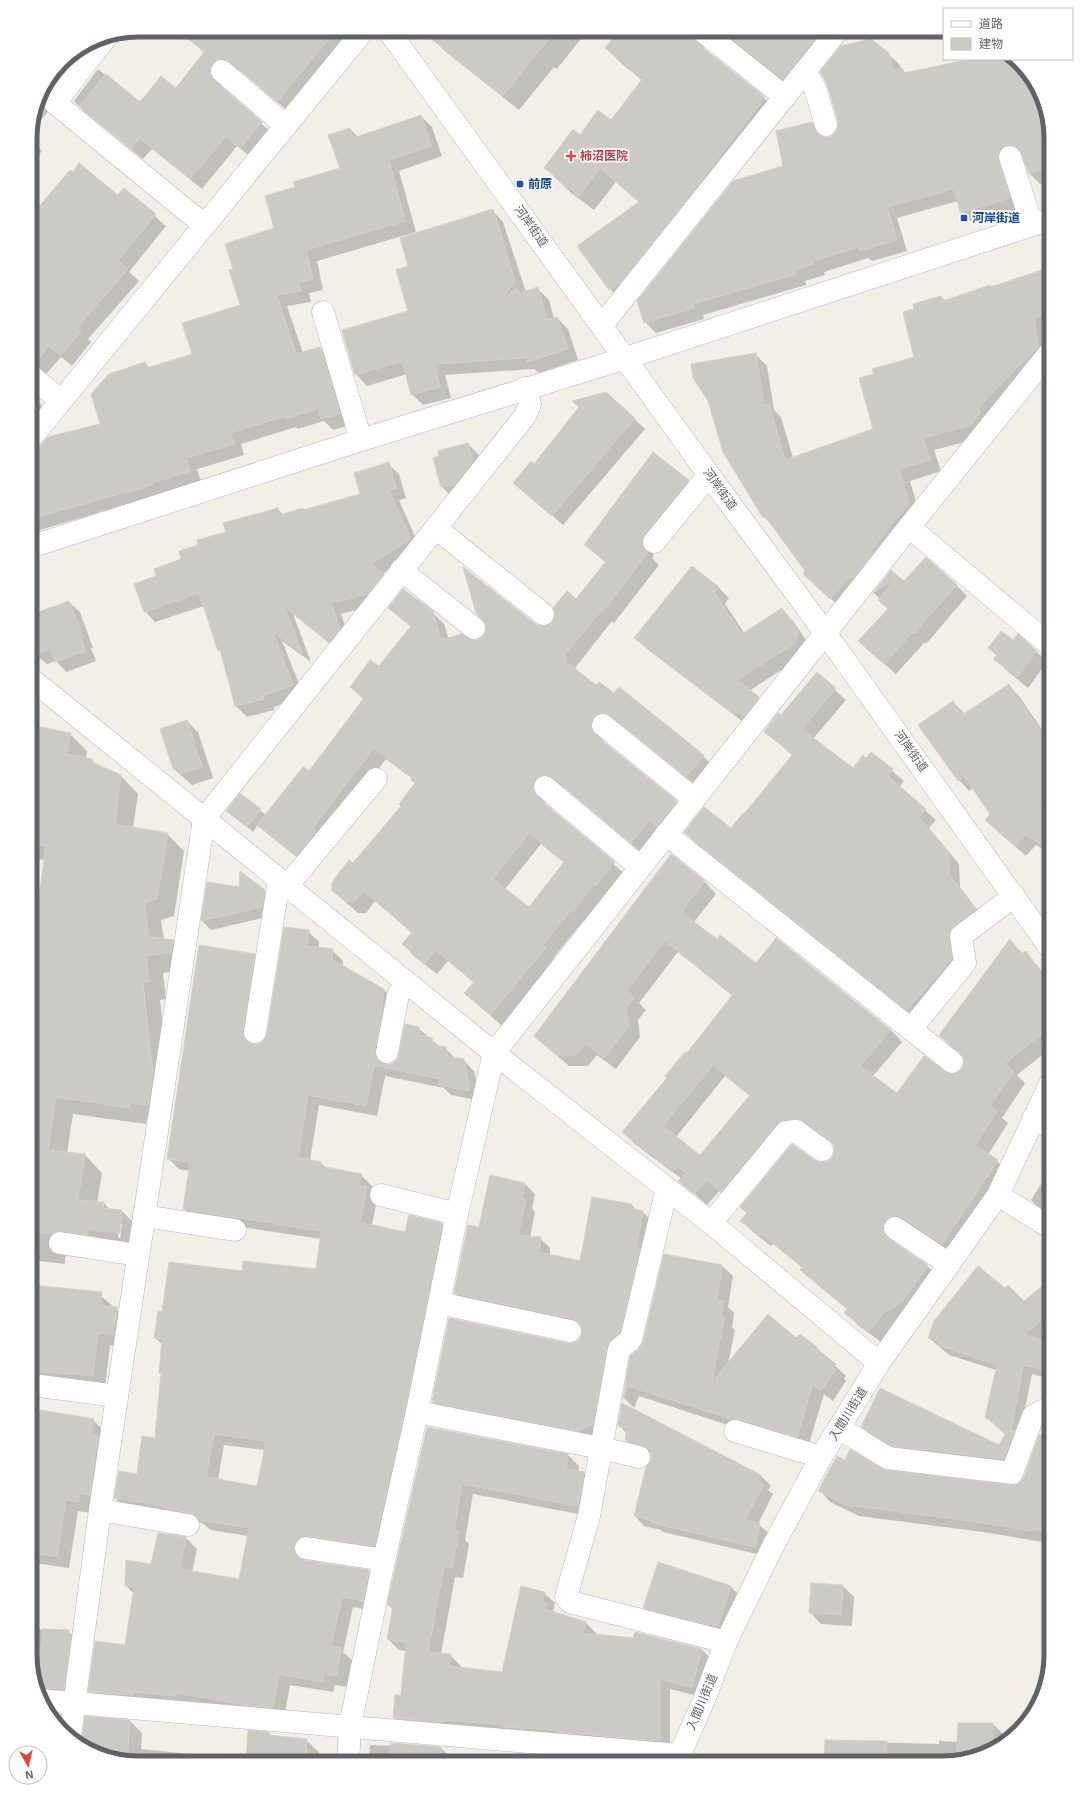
<svg xmlns="http://www.w3.org/2000/svg" width="1081" height="1793" font-family="Arial,'Noto Sans JP',sans-serif">
  <style>
    .shadow { fill: #0003; fill-rule: evenodd }
    .building { fill: #cccac5; stroke: #d6d1c6; fill-rule: evenodd }
    .lines { fill: none; stroke-linecap: round; stroke-linejoin: round }
    .minor-casing { stroke: #b5b8bc; stroke-width: 23 }
    .minor { stroke: #fff; stroke-width: 22 }
    .health-dot { fill: #e0444e; stroke: #fff; stroke-width: 1.5 }
    .transit-dot { fill: #1a4fb4; stroke: #fff; stroke-width: 1.5 }
    .labels { text-anchor: middle; dominant-baseline: central; stroke-width: 3.5; stroke-linejoin: round; paint-order: stroke }
    .health-label { font-size: 12px; font-weight: bold; fill: #be3a42; stroke: #fff; text-anchor: start }
    .transit-label { font-size: 12px; font-weight: bold; fill: #164399; stroke: #fff; text-anchor: start }
    .street-label { font-size: 12px; fill: #5f6368; stroke: #fff }
    .rim { fill: none; stroke: #5f6368; stroke-width: 5 }
  </style>
  <rect width="100%" height="100%" fill="#f1efe8"/>
  <g class="shadow">
    <path d="M198 30H357L289 112 242 72 236 69 220 81 221 87 272 133 252 158 237 146 202 189 152 149 143 159 85 112 74 101 98 69 140 103 176 89 205 53 190 39Z"/>
    <path d="M436 30H588L557 69 554 67 519 110 446 52 431 37Z"/>
    <path d="M600 30H836L798 93 725 35 718 32 703 44 704 50 764 98 779 113 625 304 610 289 640 203 616 182 594 210 570 192 546 168 581 136 611 121 642 80 621 63 606 48 612 40Z"/>
    <path d="M97 38 63 94 30 133 41 90 62 61Z"/>
    <path d="M888 54 900 65 901 70 906 73 1000 59H1013L1040 90 1051 138V181L1040 184 1029 173 1023 155H1018L1020 208 1004 215 972 222 961 212 958 201 897 218 907 251 872 261 868 258 824 272 825 275 805 281 806 285 703 315 704 319 656 333 645 322 784 167 812 123 823 134 824 138H830L836 134Z"/>
    <path d="M421 116 432 127 442 156 399 171 416 232 317 261 323 290 309 293 311 302 287 306 303 353 320 348 331 359 350 425 333 430 324 421 298 429 296 427 241 444 244 455 197 469 201 482 30 533V452L101 425 145 363 150 368 193 355 242 305 234 269 275 229 296 188 341 169 350 129 358 137Z"/>
    <path d="M30 140 42 151 30 165Z"/>
    <path d="M124 190 166 226 129 272 139 281 88 339 91 342 72 366 61 357 46 374 30 380V213L33 215 118 196Z"/>
    <path d="M492 210 503 222 526 292 538 289 549 300 554 319 557 318 568 329 578 360 539 373 534 369 445 375 451 398 423 405 412 394 407 374 367 386 356 374 409 312V267Z"/>
    <path d="M1051 269V328L1045 330 1050 359 984 437 934 450 941 471 910 481 920 515 843 610 816 585 775 528 764 517 756 355 767 366 774 410 781 417 793 458 874 430 875 375 915 358 916 310 941 297 946 301Z"/>
    <path d="M30 392 41 404 42 413 30 428Z"/>
    <path d="M606 393 645 429 563 525 515 483Z"/>
    <path d="M468 444 479 455 484 473 453 498 442 487Z"/>
    <path d="M388 464 399 474 406 498 399 500 421 550 382 574 394 585 378 604 341 614 350 640 340 652 293 614 311 662 282 641 304 696 274 707V710L247 717 236 706 222 654 219 651 204 606 155 622 145 611 158 576 182 560 200 546 278 509 283 515 303 509 304 511 362 495Z"/>
    <path d="M688 481 700 492 653 552V559L659 565 614 623 612 621 575 668 577 671 596 687 703 756 714 767 698 787 624 727 617 724 602 735 603 742 676 802 688 813 643 854 566 789 560 786 544 796 545 805 626 875 585 922 583 921 554 957 557 960 502 1026 465 993 474 983 448 961 437 974 414 956 403 944 412 933 375 901 366 913H358L333 891 402 806 416 784 413 779 386 759 324 840 308 866 270 836 258 825 253 832 228 811 241 795 266 815 309 772 364 700 351 687 379 668 412 628 390 608 432 612 444 624 449 639 472 641 548 626 576 600 606 563 586 545ZM541 844 565 863 529 909 505 889Z"/>
    <path d="M891 571 904 583 956 585 967 596 926 644 925 642 896 674 871 652 889 609 874 593Z"/>
    <path d="M718 587 729 598 725 604 745 634 782 609 793 621 808 643 806 654 749 691 769 709 747 725 647 649 636 638Z"/>
    <path d="M69 602 80 612 93 648H91L96 661 66 672 56 661 47 664 30 650Z"/>
    <path d="M1014 642 1036 651 1047 662 1028 688 1006 670 995 659 997 656 989 648Z"/>
    <path d="M817 674 846 700 813 739 853 770 866 759 871 753 904 781 899 787 936 820 929 828 959 864 960 887 986 921 959 949 919 1021 696 843 685 832 731 829 744 815 793 756 765 731 781 716Z"/>
    <path d="M1008 685 1019 696 1045 734 1051 723V854L1036 845 1026 856 997 831 992 815 973 788 969 791 959 780 953 702 965 714Z"/>
    <path d="M187 721 198 732 213 778 192 785 174 769Z"/>
    <path d="M30 726 70 734 87 751 86 759 92 760 97 765 121 776 138 794 133 828 167 834 184 851 174 916 161 920 164 940 173 941 190 959 188 969 163 973 166 999 160 1000 170 1090 165 1122 147 1119 146 1124 73 1114 67 1153 85 1155 102 1173 97 1203H104L110 1210 122 1211 139 1228 137 1250 67 1253 65 1258V1264L30 1260V898L40 899 91 867 30 858ZM120 1223 122 1225 120 1238H118Z"/>
    <path d="M671 856 705 882 716 894 694 922 717 940 756 964 891 1030 902 1042 873 1076 897 1094 949 1075 957 1074 963 1070 965 1064V1058L940 1035 1010 940 1023 954 1025 953 1037 965 1051 984V1048L1017 1075 1025 1083 1002 1118 1008 1123 988 1155 997 1161 1009 1173 954 1255 894 1240 895 1244 927 1266 939 1277 881 1342 858 1325 846 1313 848 1310 801 1270 803 1268 773 1244 771 1246 753 1232 741 1221 747 1214 741 1207 814 1161 821 1163 828 1162 833 1158 835 1152V1146L816 1132 796 1131 733 1203 719 1191 707 1205 680 1181 682 1179 635 1144 623 1132 733 996 678 952 639 1003 646 1010 638 1020 640 1037 616 1069 597 1055 588 1066H569L535 1036ZM725 1076 750 1096 700 1156 676 1137Z"/>
    <path d="M208 883 264 890 274 900 271 916 211 930 202 921Z"/>
    <path d="M308 931 319 942V948L332 950 343 961V967L383 989 394 1001 386 1065H391L397 1061 418 1028 440 1047 445 1048 456 1059 463 1060 474 1071 481 1101 451 1095 444 1088 385 1076 377 1116 319 1105 310 1160 321 1163 326 1168 361 1175 372 1186 371 1192 377 1199 372 1226 406 1233 409 1216 442 1224 453 1235 385 1556 304 1557 305 1561 369 1571 380 1582 374 1611 353 1607 343 1652 352 1660 347 1687 335 1685 333 1692 290 1685 284 1718 101 1702 90 1691 126 1646 134 1594 126 1586 186 1538 197 1549 192 1572 239 1581 248 1536 211 1530 202 1523 126 1509 115 1498 138 1475 155 1439 162 1374 160 1372 163 1345 155 1338 163 1313 243 1272 317 1271 321 1239 195 1220 184 1209 190 1171 179 1169 168 1158 254 955 265 966 254 1045 260 1044 266 1040ZM224 1445 265 1450 258 1487 218 1480Z"/>
    <path d="M1051 1153V1216L1042 1211 1031 1200 1046 1176 1041 1171Z"/>
    <path d="M491 1177 525 1184 535 1194 532 1208 535 1212 530 1237 540 1238 550 1248V1256L581 1262 592 1198 631 1204 637 1211 643 1212 653 1222 603 1434 588 1440 443 1412 433 1402 567 1344H575L580 1340 583 1334V1328L465 1303 455 1293 480 1229Z"/>
    <path d="M722 1266 733 1276 728 1307 734 1313 732 1327 735 1330 728 1364 797 1340 800 1335 817 1348 846 1376 844 1378 846 1381 833 1401 824 1394 808 1447 743 1430 639 1396 634 1408 624 1398 631 1356Z"/>
    <path d="M1051 1280V1336L1050 1337H1051V1379L1032 1374 1013 1468 903 1455 871 1436 862 1426 999 1446 1006 1435 986 1417 996 1370 949 1355 929 1338 1005 1290 1024 1303Z"/>
    <path d="M30 1288 101 1296 129 1320 125 1346 110 1345 105 1388 30 1381Z"/>
    <path d="M623 1405 761 1476 771 1486 768 1490 773 1494 758 1524 770 1534 765 1556 663 1532 661 1530 644 1526 635 1516 652 1461V1454L636 1450 626 1440 627 1434 619 1425Z"/>
    <path d="M30 1410 93 1420 105 1432 90 1513 78 1511 69 1568 34 1563 30 1593Z"/>
    <path d="M427 1428 568 1455 579 1466 578 1472 584 1473 595 1484 589 1516 473 1494 465 1540 469 1544 463 1578 455 1577 441 1654 450 1655 461 1666V1668L503 1673 544 1593 555 1603 553 1612 555 1613 586 1623 597 1634 596 1636 634 1639 636 1633 702 1650 713 1661 702 1697 670 1689V1747L405 1728 394 1717 402 1696 406 1651 399 1650 388 1639 393 1610 389 1605Z"/>
    <path d="M1051 1438V1541L1043 1540V1542L983 1532 859 1516 830 1502 819 1490 845 1461 886 1471 1016 1486 1021 1483Z"/>
    <path d="M843 1586 854 1597 852 1626 821 1624 810 1612Z"/>
    <path d="M731 1587 742 1598 720 1635 655 1619 644 1608Z"/>
    <path d="M30 1629 68 1631 80 1644 75 1701 41 1703 30 1655Z"/>
    <path d="M51 1714 60 1715 72 1727 71 1737Z"/>
    <path d="M86 1718 130 1721 142 1733 141 1749 247 1760 269 1733 272 1737 306 1740 319 1752 318 1763H306L307 1749H305L304 1763H131L79 1745 81 1744Z"/>
    <path d="M993 1724 1007 1738 991 1752 943 1763H825L826 1741 939 1744V1741L958 1742Z"/>
    <path d="M370 1745 441 1748 453 1760V1763H369Z"/>
  </g>
  <g class="building">
    <path d="M178 30H336L277 102 230 61 224 59H218L213 63 210 69V75L214 80 262 122 240 148 226 136 190 179 140 138 131 149 79 106 106 74 140 102 161 76 176 88 204 52Z"/>
    <path d="M420 30H556L503 96Z"/>
    <path d="M619 30H689L690 35 693 40 765 97 691 194 621 282 609 290 577 246 639 202 600 168 579 196 554 177 555 176 544 168 573 129 580 135 598 110 611 120 643 78 605 48Z"/>
    <path d="M721 30H821L783 79Z"/>
    <path d="M871 39 889 53 893 71 902 68 904 73 971 59H1013L1040 90 1041 93 1032 95 1051 155V166L1029 174 1019 148 1013 145H1006L1000 149 998 154V160L1010 197 992 204 960 212 954 189 887 207 897 240 860 251 859 247 813 261 814 264 795 270 796 274 693 304 694 308 644 323 637 301 733 181 783 166 776 131 812 122 817 134 823 137H830L835 133 838 128V121L827 84 820 72 841 46Z"/>
    <path d="M421 115 431 146 389 160 405 221 306 250 313 279 298 282 301 291 277 295 296 354 320 347 340 414 321 419 318 409 286 419V416L230 433 234 444 186 458 190 471 152 483 153 485 127 493 126 492 30 519V451L39 447 48 437 100 424 91 394 109 374 145 362 147 368 192 354 182 323 240 305 229 270 233 269 225 244 274 228 265 196 295 187 293 182 340 168 328 135 350 128 353 138Z"/>
    <path d="M79 163 118 195 124 188 156 214 118 261 128 269 77 328 81 331 61 356 49 346 35 364 30 363V217L70 170 73 172Z"/>
    <path d="M493 209 515 281 501 300 517 288 519 293 538 287 547 320 557 317 568 349 527 362 525 358 435 364 440 387 411 395 402 361 355 375 342 330 408 311 396 270 408 266 400 238Z"/>
    <path d="M1051 267V312L1034 318 1038 347 978 408 980 412 972 425 923 438 930 460 899 469 909 503 871 551 873 553 853 577 852 576 830 599 803 574 805 571 765 516 763 518 723 452 708 401 693 378 691 364 756 353 764 405 769 404 785 460 873 429 859 378 874 374 872 369 914 357 903 312 914 309 913 304 941 296 943 301 990 285 991 287Z"/>
    <path d="M606 392 635 418 552 516 513 483 531 461 534 464 579 407 572 401Z"/>
    <path d="M468 443 473 461 454 485 441 487 433 458 439 456 438 451Z"/>
    <path d="M653 452 689 480 644 534 642 540V546L648 553 602 612 601 611 564 656 567 658 565 661 596 685 599 682 614 693 619 687 704 755 686 777 611 715 605 713H599L594 717 591 723 592 730 595 735 677 801 658 825 656 826 649 820 631 843 553 777 548 775H541L535 779 533 784V791L537 797 615 862 596 886 594 884 573 912 571 910 543 945 546 947 490 1015 464 993 474 982 436 950 425 963 402 944 412 932 363 891 355 901H346L332 891V882L349 860 353 863 401 806 399 804 415 783 411 780 413 777 374 748 313 828 316 831 296 855 257 825 303 767 309 771 364 698 350 687 370 660 379 666 411 626 388 608 403 589 433 611 441 640 462 634 472 640H478L484 636 486 630 485 623 476 613 463 567 538 626 548 625 552 622 555 616 553 608 567 591 576 599 606 561 584 545ZM529 833 565 861 529 907 493 879Z"/>
    <path d="M389 462 396 488 389 490 411 539 371 564 384 574 368 594 331 603 340 628 329 642 284 606 302 653 273 632 293 685 263 696 264 699 235 706 220 650 218 651 199 593 144 612 134 584 156 576 154 569 181 559 179 551 198 545 197 540 226 532 223 523 278 508 280 515 303 508V510L360 494 354 473Z"/>
    <path d="M926 557 957 585 914 633 913 632 884 664 858 641 888 609 878 600 896 578 873 593 891 570 904 581Z"/>
    <path d="M692 566 719 587 714 592 742 634 782 608 798 631 795 643 737 680 759 697 744 716 738 712 735 715 634 638Z"/>
    <path d="M69 601 83 637 81 638 86 651 55 662 50 649 30 656V615Z"/>
    <path d="M1001 631 1013 640 1018 634 1037 651 1017 677 993 659 997 655 988 648Z"/>
    <path d="M817 672 836 688 802 729 853 768 863 755 866 758 871 752 893 769 888 776 926 809 919 817 948 852 950 875 976 909 953 926 950 931 949 938 952 958 907 1010 684 832 704 807 731 828 743 813 744 814 793 754 764 732 778 713 781 715Z"/>
    <path d="M1009 684 1051 747V791L1041 802 1051 811V850L1025 835 1015 846 985 820 990 814 964 776 958 781 918 725 953 701 962 715Z"/>
    <path d="M187 720 202 767 180 774 177 768 173 769 160 729Z"/>
    <path d="M30 725 71 733 67 754 92 759V762L121 775 115 824 168 833 157 899 144 903 149 934 142 935 173 940 171 952 146 956 149 982 143 983 153 1073 148 1105 130 1103 129 1108 56 1097 48 1150 85 1154 78 1200 104 1202 103 1208 122 1210 120 1233 88 1230V1235L62 1231 52 1234 31 1231 37 1189 30 1188V897L39 898 46 846 30 843Z"/>
    <path d="M240 793 261 809 247 827 226 811Z"/>
    <path d="M671 854 705 881 683 909 684 911 682 913 717 939 720 935 756 963 776 938 891 1030 860 1066 897 1093 924 1056 950 1074 957 1073 962 1069 964 1063 963 1057 939 1035 1010 939 1021 954 1026 951 1051 987V1025L1040 1032 1042 1034 1004 1064 1014 1071 990 1106 997 1111 975 1145 998 1160 942 1244 902 1217 896 1216 890 1217 884 1221 883 1228 884 1234 888 1238 928 1265 904 1299 893 1309 886 1310 869 1331 844 1313 847 1309 800 1270 803 1266 760 1233 759 1235 740 1221 747 1213 740 1207 792 1144 815 1160 821 1162 827 1161 832 1158 834 1152V1145L829 1140 803 1121 795 1119 784 1120 776 1124 721 1192 707 1180 694 1194 678 1181 686 1173 677 1166 674 1171 622 1132 667 1078 665 1076 685 1052 687 1053 733 994 665 941 627 991 634 997 626 1008 629 1025 604 1058 585 1043 576 1055H556L534 1036ZM713 1065 750 1095 700 1155 663 1126Z"/>
    <path d="M240 871 265 890 262 907 201 921 207 882 239 887Z"/>
    <path d="M284 927 309 930 307 946 333 949 331 959 384 989 381 1019 375 1050V1056L379 1061 385 1064H391L397 1060 399 1054 405 1024 419 1027 420 1035 432 1038 433 1045 446 1047 448 1057 464 1059 470 1091 439 1085 440 1079 374 1065 366 1106 308 1095 298 1157 321 1162 320 1166 362 1174 359 1185 367 1187 360 1222 405 1232 409 1215 442 1223 405 1409 374 1546 308 1536 301 1537 297 1540 294 1546 295 1553 298 1557 304 1560 369 1570 363 1601 342 1597 331 1646 341 1648 336 1676 324 1674 322 1682 279 1674 273 1708 251 1706 176 1693V1696L133 1692V1695L88 1692 95 1641 125 1645 134 1587 125 1586 126 1560 151 1564 158 1533 186 1537 180 1569 239 1579 249 1528 199 1520 196 1515 190 1513 163 1508V1506L114 1498 119 1471 137 1474 142 1436 155 1438 161 1373H159L162 1339 154 1338 158 1311 162 1312 169 1262 242 1271 243 1261 316 1269 321 1231 183 1209 190 1162 167 1159 199 945 255 954 243 1030 244 1037 247 1042 253 1044H259L264 1040 267 1034ZM214 1434 266 1441 257 1486 206 1477Z"/>
    <path d="M490 1175 525 1183 522 1199 526 1200 518 1235 541 1237 539 1252 580 1261 592 1197 631 1204V1208L643 1211 636 1249H640L620 1332 611 1339 607 1347 593 1424 578 1431 432 1402 449 1318 567 1343H574L579 1340 582 1334V1327L578 1322 573 1319 454 1293 468 1225 479 1227Z"/>
    <path d="M664 1254 722 1265 717 1300 724 1301 721 1317 724 1318 712 1382 768 1314 796 1338 800 1334 817 1347 816 1348 836 1364 833 1367 836 1369 821 1391 813 1384 797 1437 739 1419H731L628 1386 623 1399 630 1356 639 1349 643 1342Z"/>
    <path d="M978 1266 1005 1288 1008 1285 1024 1301 1051 1279V1312L1024 1335 1051 1342V1372L1023 1365 1011 1431H1014L1004 1459 892 1446 861 1427 880 1388 999 1445 1006 1433 985 1417 997 1365 938 1345 939 1342 928 1338 934 1321Z"/>
    <path d="M30 1285 102 1292 101 1306 117 1307 113 1334 98 1333 93 1376 30 1371Z"/>
    <path d="M622 1403 761 1475 758 1481 764 1484 745 1520 760 1523 755 1547 652 1523 653 1521 634 1516 646 1467 651 1460V1449L642 1445 625 1441 627 1428 618 1426Z"/>
    <path d="M40 1410 94 1419 91 1435 98 1436 90 1495 80 1493 78 1502 66 1500 57 1557 30 1552V1456H33Z"/>
    <path d="M427 1427 568 1454 566 1469 584 1472 578 1506 462 1484 454 1531 459 1532 452 1568 444 1566 428 1652 451 1654 449 1666 502 1672 521 1586 545 1592 542 1603 547 1604 545 1609 586 1622 583 1633 633 1638 635 1632 702 1649 692 1687 660 1679V1741L556 1732V1730L503 1727V1725L444 1720V1722L393 1718 395 1695H401L406 1643 387 1639 393 1606 387 1605Z"/>
    <path d="M1039 1435 1051 1437V1532L1032 1529V1531L971 1521 847 1505 818 1491 837 1456 845 1460 850 1449 886 1470 1016 1485 1020 1482 1024 1477Z"/>
    <path d="M658 1562 731 1586 718 1626 710 1623 709 1625 643 1608Z"/>
    <path d="M811 1583 843 1585 841 1615 809 1613Z"/>
    <path d="M43 1629 69 1630 68 1637H71L64 1689 38 1688 30 1655V1647L42 1648Z"/>
    <path d="M85 1716 130 1720 127 1761 78 1745 82 1738Z"/>
    <path d="M958 1723H993V1751L956 1760Z"/>
    <path d="M248 1730 269 1732V1735L307 1739 305 1763 278 1761V1763H246Z"/>
    <path d="M825 1740 887 1741 886 1763H824Z"/>
    <path d="M391 1743 441 1747 440 1763H389Z"/>
    <path d="M554 1757 625 1763H553Z"/>
  </g>
  <g class="lines">
    <g class="minor-casing">
      <g id="minor">
        <path d="M388 30 709 475 826 634 1051 949"/>
        <path d="M701 30 785 97"/>
        <path d="M107 36 55 103 204 225"/>
        <path d="M222 71 286 126"/>
        <path d="M805 72 815 88 826 125"/>
        <path d="M1010 157 1032 225"/>
        <path d="M323 312 361 440"/>
        <path d="M602 325 838 30"/>
        <path d="M30 375 61 401"/>
        <path d="M30 439 364 30"/>
        <path d="M909 527 1051 646"/>
        <path d="M437 529 543 614"/>
        <path d="M654 542 709 475"/>
        <path d="M30 547 361 440 626 358 1051 219"/>
        <path d="M401 570 474 628"/>
        <path d="M30 678 494 1053 711 1223 879 1363"/>
        <path d="M603 725 694 799"/>
        <path d="M545 787 640 867"/>
        <path d="M666 834 952 1062"/>
        <path d="M287 886 376 779"/>
        <path d="M911 1029 965 963 961 936 1014 896"/>
        <path d="M255 1032 279 880"/>
        <path d="M387 1052 398 995 407 983"/>
        <path d="M1033 1118 1051 1128"/>
        <path d="M667 1188 631 1339 619 1349 589 1516 566 1597 570 1602 726 1642"/>
        <path d="M381 1195 457 1214"/>
        <path d="M998 1195 1051 1228"/>
        <path d="M144 1216 235 1230"/>
        <path d="M711 1223 786 1132 796 1131 822 1150"/>
        <path d="M895 1228 949 1264"/>
        <path d="M60 1243 138 1255"/>
        <path d="M439 1303 570 1331"/>
        <path d="M40 1386 117 1396"/>
        <path d="M417 1412 601 1448 639 1457"/>
        <path d="M839 1428 888 1458 1012 1473 1033 1416 1042 1411 1051 1414"/>
        <path d="M735 1431 821 1457"/>
        <path d="M100 1510 188 1525"/>
        <path d="M306 1548 384 1560"/>
        <path d="M40 1700 679 1755"/>
        <path d="M70 1736 100 1510 204 819 525 416 530 404 525 388"/>
        <path d="M348 1763 350 1726 384 1560 417 1412 457 1214 494 1053 909 527 1051 351"/>
        <path d="M676 1763 704 1700 726 1642 772 1548 821 1457 879 1363 998 1195 1051 1082"/>
      </g>
    </g>
    <use href="#minor" class="minor"/>
  </g>
  <path class="health-dot" d="M569 150h4v4h4v4h-4v4h-4v-4h-4v-4h4z"/>
  <g class="transit-dot">
    <rect x="516" y="180" width="8" height="8" rx="2"/>
    <rect x="960" y="214" width="8" height="8" rx="2"/>
  </g>
  <g class="labels">
    <g class="health-label">
      <text x="580" y="156">柿沼医院</text>
    </g>
    <g class="transit-label">
      <text x="528" y="184">前原</text>
      <text x="972" y="218">河岸街道</text>
    </g>
    <g class="street-label">
      <text transform="translate(531 226) rotate(54)">河岸街道</text>
      <text transform="translate(720 489) rotate(54)">河岸街道</text>
      <text transform="translate(911 751) rotate(54)">河岸街道</text>
      <text transform="translate(848 1414) rotate(-58)">入間川街道</text>
      <text transform="translate(702 1702) rotate(-67)">入間川街道</text>
    </g>
  </g>
  <path d="M0 0H1081V1793H0ZM138 37H943A101 101 0 0 1 1044 138V1655A101 101 0 0 1 943 1756H138A101 101 0 0 1 37 1655V138A101 101 0 0 1 138 37Z" fill="#fff" fill-rule="evenodd"/>
  <path class="rim" d="M138 37H943A101 101 0 0 1 1044 138V1655A101 101 0 0 1 943 1756H138A101 101 0 0 1 37 1655V138A101 101 0 0 1 138 37Z"/>
  <rect x="943" y="8" width="130" height="52" fill="#ffffff" stroke="#bfc1c3"/>
  <rect x="951" y="21" width="20" height="6" fill="#ffffff" stroke="#bfc1c3"/>
  <text x="979" y="28" font-size="12" fill="#5f6368">道路</text>
  <rect x="951" y="38" width="20" height="12" fill="#cccac5" stroke="#bfc1c3"/>
  <text x="979" y="48" font-size="12" fill="#5f6368">建物</text>
  <g transform="translate(28 1765) rotate(172)"><circle r="19" fill="#ffffff" stroke="#bfc1c3"/>
  <path d="M0-3L7 15L0 10L-7 15Z" fill="#ea4335"/>
  <text y="-6" font-size="11" font-weight="bold" text-anchor="middle" fill="#5f6368">N</text>
  </g>
</svg>
